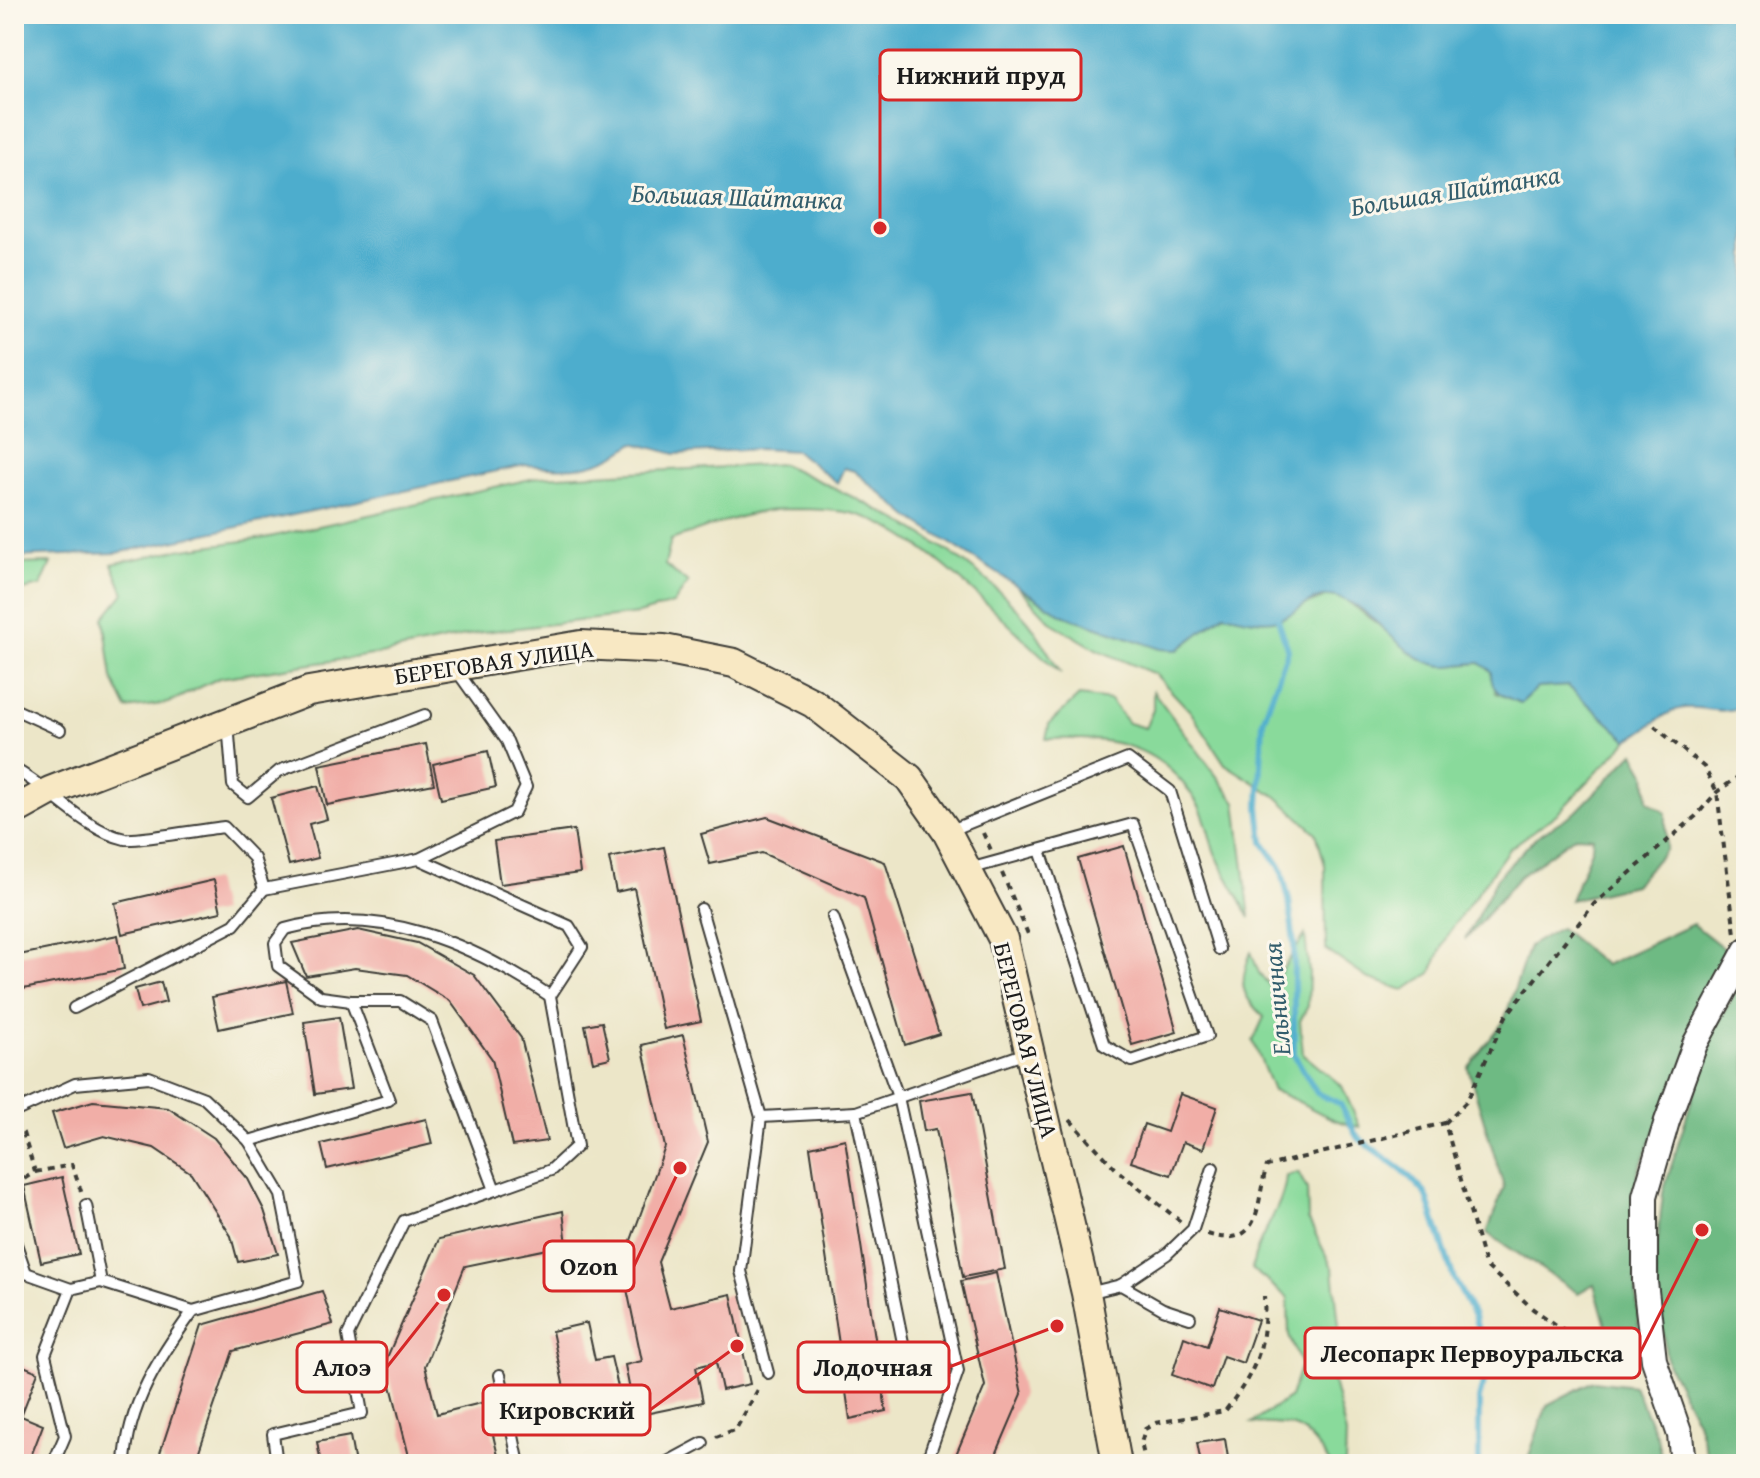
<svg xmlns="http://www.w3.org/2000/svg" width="1760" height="1478" font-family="'Gentium Book Plus',serif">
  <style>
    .green { fill: #89da9b; stroke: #527b5c; stroke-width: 2 }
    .forest { fill: #6eba83; stroke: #456b50; stroke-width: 2 }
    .water { fill: #4eadcd; stroke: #356474; stroke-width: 2 }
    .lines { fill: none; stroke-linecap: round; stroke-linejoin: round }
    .stream { stroke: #4eadcd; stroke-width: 6 }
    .building { fill: #f1aea7 }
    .service-casing { stroke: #3b3a36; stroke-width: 14 }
    .tertiary-casing { stroke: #3b3a36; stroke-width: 28 }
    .secondary-casing { stroke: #3b3a36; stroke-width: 32 }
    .path { stroke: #3b3a36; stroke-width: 4; stroke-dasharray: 6 6; stroke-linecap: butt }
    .service { stroke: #fff; stroke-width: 10 }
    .tertiary { stroke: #fff; stroke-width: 24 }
    .secondary { stroke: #f8e8c3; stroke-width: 28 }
    .labels { text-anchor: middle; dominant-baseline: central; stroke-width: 6; stroke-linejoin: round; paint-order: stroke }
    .street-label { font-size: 24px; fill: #1c1c1c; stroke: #fbf7ec }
    .water-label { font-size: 26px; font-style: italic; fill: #325d6c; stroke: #fbf7ec }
    .leader { fill: none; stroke: #d62828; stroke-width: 3 }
    .callout-dot { fill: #d62828; stroke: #fbf7ec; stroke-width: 3 }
    .callout { fill: #fbf7ec; stroke: #d62828; stroke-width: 3 }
    .callout-label { font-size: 26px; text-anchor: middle; font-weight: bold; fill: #1c1c1c }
  </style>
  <rect width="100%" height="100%" fill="#fbf7ec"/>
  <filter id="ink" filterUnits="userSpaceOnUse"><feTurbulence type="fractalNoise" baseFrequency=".0125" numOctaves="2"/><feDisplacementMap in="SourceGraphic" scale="16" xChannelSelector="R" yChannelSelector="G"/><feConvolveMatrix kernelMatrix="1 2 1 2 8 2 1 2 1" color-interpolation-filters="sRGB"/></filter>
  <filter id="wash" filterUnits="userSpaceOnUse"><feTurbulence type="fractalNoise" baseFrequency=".006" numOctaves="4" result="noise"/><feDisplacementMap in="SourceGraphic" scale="32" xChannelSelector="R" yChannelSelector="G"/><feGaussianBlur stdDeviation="1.8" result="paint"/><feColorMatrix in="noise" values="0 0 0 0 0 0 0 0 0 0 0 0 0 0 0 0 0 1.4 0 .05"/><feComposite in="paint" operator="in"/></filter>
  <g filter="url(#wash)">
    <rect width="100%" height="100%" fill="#ece6c8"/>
    <g class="green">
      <path d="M782 464C867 502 966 548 1028 621 1041 637 1050 657 1061 673 1005 625 927 533 855 514 836 509 808 509 788 509 750 510 707 528 671 540L665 565 688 583 673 604 638 614 483 632 385 653 219 678 168 703 127 709 112 678 104 618 124 593 112 564 177 550 265 538 540 477Z"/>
      <path d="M51 563 41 586 14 592V564Z"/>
      <path d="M1019 588 1063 615 1161 649 1178 650 1224 614 1264 621 1331 595 1347 601 1421 657 1444 666 1480 663 1491 671 1496 693 1521 703 1537 688 1568 686 1628 740 1558 813 1509 849 1447 935 1431 973 1404 990 1367 978 1326 950 1325 865 1316 833 1277 797 1225 764 1190 711 1155 674 1098 650 1052 623Z"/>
      <path d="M1153 691 1236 802 1250 918C1239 896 1225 875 1215 853 1209 838 1207 820 1199 806 1162 743 1113 737 1046 739L1049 724 1079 696 1110 700 1128 723 1145 728 1153 710Z"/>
      <path d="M1305 935 1309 972 1308 1006 1300 1021 1303 1054 1342 1086 1360 1127C1323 1120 1307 1102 1273 1091L1253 1041 1264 1017C1239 994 1239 983 1251 952L1259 973 1271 987Z"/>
      <path d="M1298 1172 1307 1189 1308 1219 1333 1269 1339 1326 1332 1378 1346 1434 1345 1464H1330C1303 1424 1300 1425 1252 1423L1290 1397 1301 1365 1289 1336 1288 1298 1252 1269C1257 1234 1283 1211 1286 1176Z"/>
    </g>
    <g class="forest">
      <path d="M1634 753 1646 774 1648 801 1666 813V849L1634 885 1570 900 1592 848 1593 837 1575 836 1519 877 1465 940 1497 878 1536 837 1577 811Z"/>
      <path d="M1693 924 1731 954 1638 1171 1632 1229 1640 1345 1608 1333 1594 1284 1578 1293 1487 1233 1504 1187 1468 1068 1504 1021 1529 946 1560 928 1605 965Z"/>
      <path d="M1746 973V1464H1710L1697 1421 1667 1363 1655 1267 1663 1193 1712 1034Z"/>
      <path d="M1593 1381 1634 1386 1657 1437 1662 1464H1526L1547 1405Z"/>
    </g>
    <path class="water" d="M14 14H1746V704C1724 717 1707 706 1684 708 1663 711 1647 731 1628 740L1568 686 1537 688 1521 703C1502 696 1490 692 1491 671L1480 663C1468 662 1455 667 1443 666 1399 661 1376 606 1335 597 1314 592 1298 614 1279 619 1261 624 1241 617 1224 614L1178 650 1161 649 1063 615 912 519 854 471 844 468 837 483 796 451 759 449 675 454 634 443C595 472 570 469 525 465L117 553 14 557Z"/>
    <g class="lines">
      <path class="stream" d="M1278 619 1288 650 1263 721 1259 807 1263 842 1281 868 1289 900 1294 945V1055L1317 1093 1340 1104 1357 1137 1407 1174 1426 1194 1454 1279 1474 1316 1488 1363 1479 1399V1464"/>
    </g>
    <g id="blocks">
      <g class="building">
        <path d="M426 744 434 784 327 805 319 765Z"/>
        <path d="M488 751 496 787 441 799 433 764Z"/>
        <path d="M318 786 327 819 309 824 318 858 289 865 271 798Z"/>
        <path d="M767 817 885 862 939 1034 905 1045 864 898 762 853 710 864 701 834Z"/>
        <path d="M574 830 580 873 500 884 494 841Z"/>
        <path d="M1124 846 1177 1032 1132 1045 1078 859Z"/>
        <path d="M664 847 701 1021 664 1029 634 888 616 892 609 858Z"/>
        <path d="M214 880 221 912 122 934 115 903Z"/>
        <path d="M358 930 417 943 474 975 521 1038 547 1141 512 1146 492 1059 450 1001 407 975 355 968 306 976 292 943Z"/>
        <path d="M118 935 124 969 18 990 14 956Z"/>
        <path d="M286 981 293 1013 219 1029 212 997Z"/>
        <path d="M161 982 166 1002 140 1009 135 989Z"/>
        <path d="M339 1017 351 1089 315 1094 304 1022Z"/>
        <path d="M602 1022 610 1058 593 1062 585 1025Z"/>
        <path d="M683 1035 708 1142 658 1262 670 1308 731 1294 750 1384 722 1390 716 1362 696 1367 703 1402 635 1416 625 1365 642 1361 622 1265 665 1147 642 1045Z"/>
        <path d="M972 1092 1005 1269 963 1277 936 1129 924 1131 919 1101Z"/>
        <path d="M1180 1094 1217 1107 1203 1149 1183 1142 1171 1175 1131 1162 1144 1124 1167 1132Z"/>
        <path d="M93 1101 168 1108 214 1138 248 1179 264 1210 278 1254 238 1262 231 1236 191 1173 154 1148 104 1136 63 1148 52 1113Z"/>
        <path d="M426 1119 432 1144 327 1169 321 1144Z"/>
        <path d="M845 1139 886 1411 850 1419 810 1147Z"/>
        <path d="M62 1177 79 1254 41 1262 24 1186Z"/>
        <path d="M563 1211 567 1245 465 1266 425 1366 437 1414 485 1402 500 1464H411L385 1362 439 1239Z"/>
        <path d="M996 1273 1022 1394 992 1464H952L985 1386 961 1281Z"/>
        <path d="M322 1291 333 1324 233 1351 199 1451 202 1464H163L160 1453 202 1325Z"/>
        <path d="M1220 1307 1258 1320 1243 1363 1223 1356 1212 1389 1172 1375 1184 1337 1207 1346Z"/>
        <path d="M587 1323 595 1360 611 1357 619 1391 567 1402 552 1331Z"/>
        <path d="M14 1362 38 1372 21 1416 43 1425 28 1464H14Z"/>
        <path d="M350 1436 355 1464H321L317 1442Z"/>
        <path d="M1225 1439 1229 1464H1201L1197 1443Z"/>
      </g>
    </g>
  </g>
  <g filter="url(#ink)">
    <use href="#blocks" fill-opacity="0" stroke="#3b3a36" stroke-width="2"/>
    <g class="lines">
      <g class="service-casing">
        <g id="service">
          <path d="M14 709 60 730"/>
          <path d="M228 723 233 785 248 797 279 771 425 715"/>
          <path d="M14 769C51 788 83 830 125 839 137 841 205 829 224 827L254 858 264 889 419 859 569 926 582 947 550 996 577 1146 551 1170 495 1190 432 1021 400 1001H351L389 1100 249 1141"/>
          <path d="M949 831 1128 759 1170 791 1219 949"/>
          <path d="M419 859 514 812 526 787 507 741 457 671"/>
          <path d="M969 869 1133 824 1207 1036 1132 1061 1104 1045 1040 850"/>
          <path d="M701 909 761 1117 741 1271 768 1373"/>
          <path d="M833 917 898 1097 958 1371 926 1464"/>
          <path d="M351 1001 321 997 278 966 275 943 285 929C379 903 472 944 550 996"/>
          <path d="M74 1008 234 925 264 889"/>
          <path d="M14 1112 75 1084 149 1077 204 1098 249 1141 281 1195 298 1281 193 1311 101 1282 71 1289 26 1273 14 1278"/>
          <path d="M761 1117 856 1112"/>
          <path d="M86 1205 101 1282"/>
          <path d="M14 1238 26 1273"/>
          <path d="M1121 1285 1167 1254 1193 1229 1213 1168"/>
          <path d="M1088 1293 1121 1285 1163 1309 1190 1318"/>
          <path d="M500 1375 519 1464"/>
          <path d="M910 1377 856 1112 1029 1052"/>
          <path d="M53 1464 65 1436 45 1355 71 1289"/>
          <path d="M125 1464C127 1406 160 1356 193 1311"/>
          <path d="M277 1464 273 1434 362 1413 348 1335 404 1221 495 1190"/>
          <path d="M664 1464 703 1443"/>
        </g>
      </g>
      <g class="tertiary-casing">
        <path id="tertiary" d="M1683 1464 1680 1435 1654 1360 1645 1282V1196L1667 1121 1695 1044 1746 950"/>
      </g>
      <g class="secondary-casing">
        <path id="secondary" d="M14 811 50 791 309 691 581 645 664 649 734 663 813 703 909 778 947 832 1003 939 1086 1293 1117 1464"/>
      </g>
      <g class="path">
        <path d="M1654 726 1704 767 1717 792 1735 934"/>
        <path d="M983 833 991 850"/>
        <path d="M1002 873 1028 934"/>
        <path d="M1070 1120 1118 1171 1181 1222"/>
        <path d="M1445 1123 1467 1101 1506 1016 1594 904 1696 816 1717 792 1746 771"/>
        <path d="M35 1172 72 1165 82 1194"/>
        <path d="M14 1185 35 1172 23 1133 16 1125"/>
        <path d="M1207 1234C1265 1251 1255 1200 1267 1166L1445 1123 1485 1265 1533 1309 1596 1352 1632 1357"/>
        <path d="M716 1437 736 1429 760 1386"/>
        <path d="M1146 1464 1141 1443 1145 1429 1156 1423 1225 1411C1256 1371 1267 1347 1264 1296"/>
      </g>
      <use href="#service" class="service"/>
      <use href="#tertiary" class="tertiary"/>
      <use href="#secondary" class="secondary"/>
    </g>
  </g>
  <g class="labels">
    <g class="street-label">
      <text transform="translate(494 662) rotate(-8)">БЕРЕГОВАЯ УЛИЦА</text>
      <text transform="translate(1026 1040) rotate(76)">БЕРЕГОВАЯ УЛИЦА</text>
    </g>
    <g class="water-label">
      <text transform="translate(1455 190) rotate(-9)">Большая Шайтанка</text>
      <text transform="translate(737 196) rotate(2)">Большая Шайтанка</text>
      <text transform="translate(1276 999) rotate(-95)">Ельничная</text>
    </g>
  </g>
  <path class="leader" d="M880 228L880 75M680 1168L634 1266M1702 1230L1640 1353M1057 1326L949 1367M444 1295L387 1367M737 1346L650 1410"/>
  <g class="callout-dot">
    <circle cx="880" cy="228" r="8"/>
    <circle cx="680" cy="1168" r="8"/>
    <circle cx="1702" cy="1230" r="8"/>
    <circle cx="1057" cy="1326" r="8"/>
    <circle cx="444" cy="1295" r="8"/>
    <circle cx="737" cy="1346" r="8"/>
  </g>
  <g class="callout">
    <rect x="880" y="50" width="201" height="50" rx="8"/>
    <rect x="544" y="1241" width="90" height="50" rx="8"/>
    <rect x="1305" y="1328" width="335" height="50" rx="8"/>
    <rect x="798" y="1342" width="151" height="50" rx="8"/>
    <rect x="297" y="1342" width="90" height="50" rx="8"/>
    <rect x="483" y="1385" width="167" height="50" rx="8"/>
  </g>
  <g class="callout-label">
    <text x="981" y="84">Нижний пруд</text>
    <text x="589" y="1275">Ozon</text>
    <text x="1472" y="1362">Лесопарк Первоуральска</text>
    <text x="873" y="1376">Лодочная</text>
    <text x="342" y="1376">Алоэ</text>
    <text x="567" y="1419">Кировский</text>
  </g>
  <rect width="1760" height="1478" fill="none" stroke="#fbf7ec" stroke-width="48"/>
</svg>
